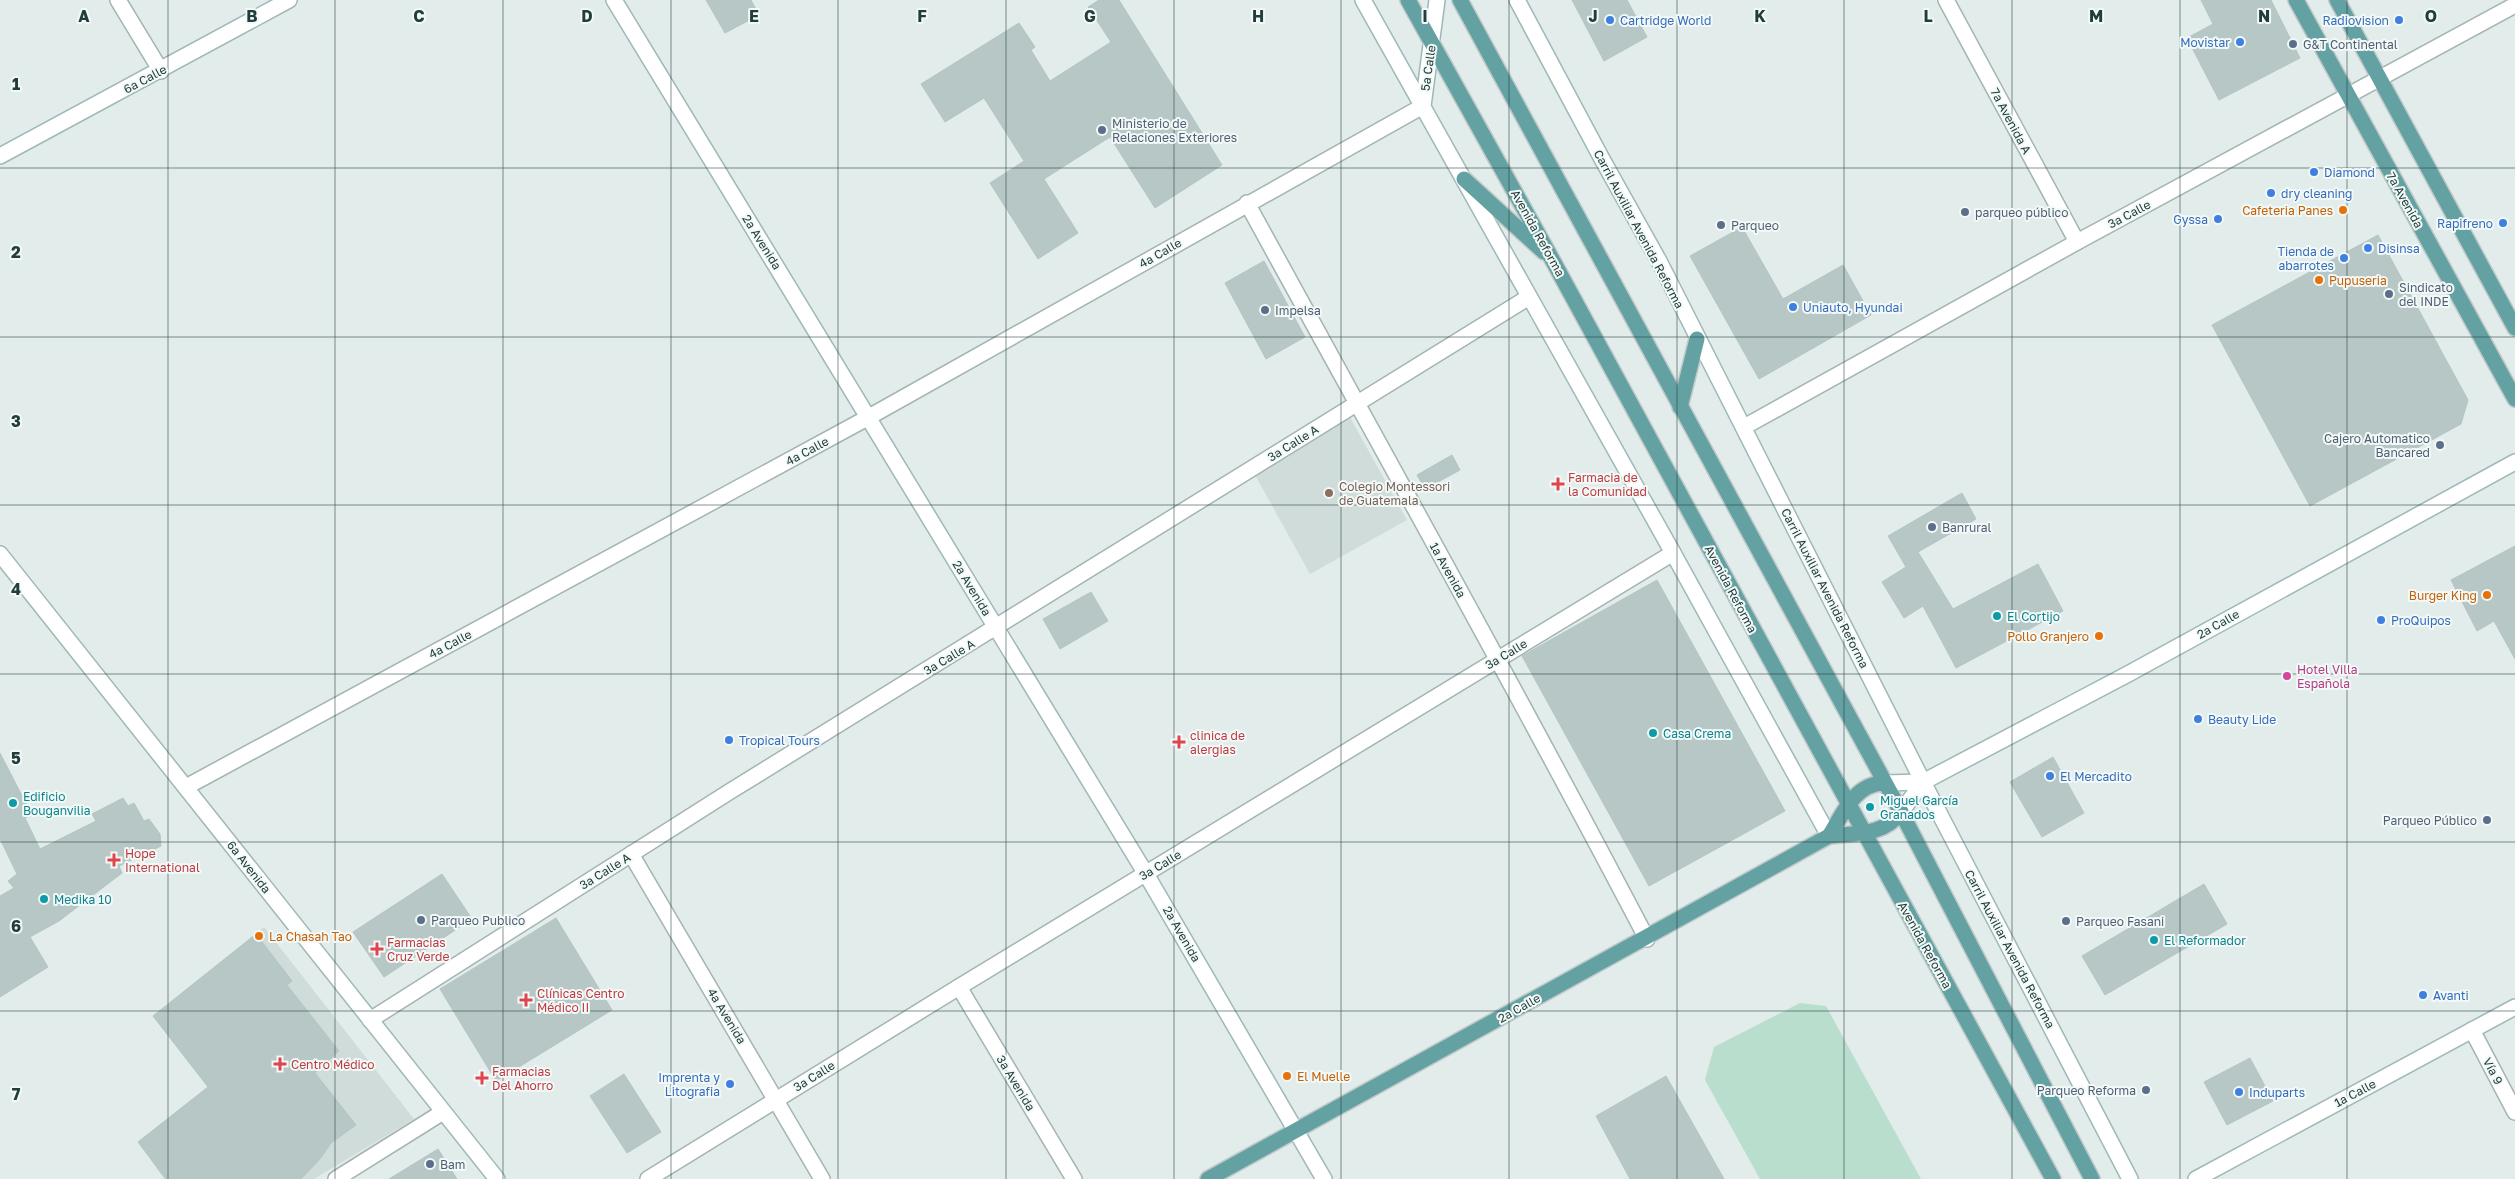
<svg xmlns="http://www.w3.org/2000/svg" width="2515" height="1179" font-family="'Golos Text',sans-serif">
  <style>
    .built { fill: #cfdcda }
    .green { fill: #b9dece }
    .building { fill: #b6c7c5; stroke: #b3c6c4 }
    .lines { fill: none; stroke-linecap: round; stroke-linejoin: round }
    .street-casing { stroke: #a4b4b3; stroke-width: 18 }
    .secondary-casing { stroke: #9fb8b7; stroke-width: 18 }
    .primary-casing { stroke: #c1c9c9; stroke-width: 18 }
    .street { stroke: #fff; stroke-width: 15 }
    .secondary { stroke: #fff; stroke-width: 15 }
    .primary { stroke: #64a1a3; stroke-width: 15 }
    .grid { fill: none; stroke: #213d3d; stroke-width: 1; stroke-opacity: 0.55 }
    .shop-dot { fill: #3f7fe0; stroke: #f2f9f7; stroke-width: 2 }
    .service-dot { fill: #5c6f8a; stroke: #f2f9f7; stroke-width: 2 }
    .food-dot { fill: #e8710a; stroke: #f2f9f7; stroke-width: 2 }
    .health-dot { fill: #e0444e; stroke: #f2f9f7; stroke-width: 2 }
    .education-dot { fill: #8d6e63; stroke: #f2f9f7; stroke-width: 2 }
    .culture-dot { fill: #0f9aa8; stroke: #f2f9f7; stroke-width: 2 }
    .hotel-dot { fill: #d1479c; stroke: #f2f9f7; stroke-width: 2 }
    .labels { text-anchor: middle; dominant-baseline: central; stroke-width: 4; stroke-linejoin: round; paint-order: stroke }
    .shop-label { font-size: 12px; fill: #366cbe; stroke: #f2f9f7; text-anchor: start }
    .service-label { font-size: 12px; fill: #4e5e75; stroke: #f2f9f7; text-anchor: start }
    .street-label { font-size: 12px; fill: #213d3d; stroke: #f2f9f7 }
    .food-label { font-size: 12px; fill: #c56008; stroke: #f2f9f7; text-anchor: end }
    .health-label { font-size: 12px; fill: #be3a42; stroke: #f2f9f7; text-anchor: start }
    .education-label { font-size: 12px; fill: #785e54; stroke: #f2f9f7; text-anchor: start }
    .culture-label { font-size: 12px; fill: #0d838f; stroke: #f2f9f7; text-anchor: start }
    .hotel-label { font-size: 12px; fill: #b23c85; stroke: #f2f9f7; text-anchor: start }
    .grid-label { font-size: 16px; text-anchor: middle; font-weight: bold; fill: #213d3d; stroke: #f2f9f7; stroke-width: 4; stroke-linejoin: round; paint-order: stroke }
  </style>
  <rect width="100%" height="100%" fill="#e1eceb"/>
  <g class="built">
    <path d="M1347 412 1407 520 1310 574 1250 466Z"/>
    <path d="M264 927 414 1119 314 1179H164L138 1142 208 1087 153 1016Z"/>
  </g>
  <path class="green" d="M1800 1003 1826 1006 1921 1179H1760L1705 1080 1714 1047Z"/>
  <g class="building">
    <path d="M706 0H751L759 15 725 33Z"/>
    <path d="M1099 0H1119L1222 165 1155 208 1110 137 1044 179 1078 233 1038 259 990 183 1024 161 984 98 945 122 921 84 1019 23 1035 47 1031 50 1050 81 1111 42 1088 7Z"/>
    <path d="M1572 0H1627L1647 37 1604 61Z"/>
    <path d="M2201 0H2271L2300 58 2219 100 2187 38 2213 24Z"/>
    <path d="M1742 227 1783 299 1843 265 1871 315 1759 379 1690 256Z"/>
    <path d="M2378 235 2468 400 2461 424 2310 506 2212 325Z"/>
    <path d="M1264 261 1305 337 1266 359 1225 283Z"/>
    <path d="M1452 455 1460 470 1425 489 1417 475Z"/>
    <path d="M1962 493 1976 519 1918 552 1953 609 2038 564 2063 611 1956 668 1923 606 1904 618 1882 582 1906 567 1888 536Z"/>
    <path d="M2515 546V659L2494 621 2477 631 2451 580Z"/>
    <path d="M1657 580 1785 811 1649 886 1522 656Z"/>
    <path d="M1091 592 1108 621 1060 649 1043 619Z"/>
    <path d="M0 753 32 815 25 818 40 849 96 821 92 814 123 798 128 806 134 803 144 821 149 819 160 834 161 846 119 866 122 873 59 921 30 937 48 967 0 997V896L14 888 8 881 17 874 0 839Z"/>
    <path d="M2053 757 2084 813 2042 837 2010 782Z"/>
    <path d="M442 874 472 919 384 977 353 932Z"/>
    <path d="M2204 884 2227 924 2105 995 2082 956Z"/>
    <path d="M556 918 612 1010 496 1081 440 989Z"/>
    <path d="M256 934 292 981 287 985 339 1051 315 1073 356 1125 331 1143 320 1159 301 1179H166L138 1142 208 1087 153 1016Z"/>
    <path d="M2250 1058 2273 1101 2227 1125 2204 1082Z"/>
    <path d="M624 1074 661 1132 627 1153 590 1096Z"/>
    <path d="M1666 1076 1724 1179H1630L1596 1116Z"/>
    <path d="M438 1149 457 1179H389Z"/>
  </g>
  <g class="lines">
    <g class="street-casing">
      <g id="street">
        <path d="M118 0 161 71"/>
        <path d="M1946 0 2077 242"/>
        <path d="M1247 203C1381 448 1517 691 1647 939"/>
        <path d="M1744 427 2077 242 2515 5"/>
        <path d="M186 787 869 417 1423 106"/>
        <path d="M631 854 822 1179"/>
        <path d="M959 987 1074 1179"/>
        <path d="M370 1020 729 792 1529 297"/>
        <path d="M2472 1030 2515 1112"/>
        <path d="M336 1179 443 1112"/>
        <path d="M648 1179 959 987 1673 553"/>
      </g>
    </g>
    <g class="secondary-casing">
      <g id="secondary">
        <path d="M614 0 1146 874 1324 1179"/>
        <path d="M1363 0 1673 553 1829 836"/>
        <path d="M1517 0 1602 159 1659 261 1923 782 2130 1179"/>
        <path d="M1423 106 1437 0"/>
        <path d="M0 156 289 0"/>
        <path d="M0 554 497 1179"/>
        <path d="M1884 783 1923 782"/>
        <path d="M1901 812 1923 782 2128 674 2515 462"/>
        <path d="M2196 1179 2515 1007"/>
      </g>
    </g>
    <g class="primary-casing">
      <g id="primary">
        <path d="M1408 0 1553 261 2053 1179"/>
        <path d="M1460 0 1901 812 2092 1179"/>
        <path d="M2296 0 2515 399"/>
        <path d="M2337 0 2515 328"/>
        <path d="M1464 179 1544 252"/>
        <path d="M1680 407 1697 339"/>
        <path d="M1829 836C1843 814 1854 784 1884 783"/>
        <path d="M1208 1179 1829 836C1855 833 1884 836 1901 812"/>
      </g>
    </g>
    <use href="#street" class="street"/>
    <use href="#secondary" class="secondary"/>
    <use href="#primary" class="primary"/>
  </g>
  <path class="grid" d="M168 0V1179M335 0V1179M503 0V1179M671 0V1179M838 0V1179M1006 0V1179M1174 0V1179M1341 0V1179M1509 0V1179M1677 0V1179M1844 0V1179M2012 0V1179M2180 0V1179M2347 0V1179M0 168H2515M0 337H2515M0 505H2515M0 674H2515M0 842H2515M0 1011H2515"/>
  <g class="shop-dot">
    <circle cx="1610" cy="20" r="5"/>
    <circle cx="2399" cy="20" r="5"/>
    <circle cx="2240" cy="42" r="5"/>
    <circle cx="2314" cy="172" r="5"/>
    <circle cx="2271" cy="193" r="5"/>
    <circle cx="2218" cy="219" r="5"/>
    <circle cx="2503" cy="223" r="5"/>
    <circle cx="2368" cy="248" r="5"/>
    <circle cx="2344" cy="258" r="5"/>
    <circle cx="1793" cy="307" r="5"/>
    <circle cx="2381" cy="620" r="5"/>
    <circle cx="2198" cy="719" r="5"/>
    <circle cx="729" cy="740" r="5"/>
    <circle cx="2050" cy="776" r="5"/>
    <circle cx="2423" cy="995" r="5"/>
    <circle cx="730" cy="1084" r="5"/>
    <circle cx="2239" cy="1092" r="5"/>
  </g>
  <g class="service-dot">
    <circle cx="2293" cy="44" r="5"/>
    <circle cx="1102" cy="130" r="5"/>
    <circle cx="1965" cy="212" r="5"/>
    <circle cx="1721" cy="225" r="5"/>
    <circle cx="2389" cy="294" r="5"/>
    <circle cx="1265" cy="310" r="5"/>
    <circle cx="2440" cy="445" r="5"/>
    <circle cx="1932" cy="527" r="5"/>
    <circle cx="2487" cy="820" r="5"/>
    <circle cx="421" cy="920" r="5"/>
    <circle cx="2066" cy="921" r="5"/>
    <circle cx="2146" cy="1090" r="5"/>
    <circle cx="430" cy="1164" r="5"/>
  </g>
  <g class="food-dot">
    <circle cx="2343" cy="210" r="5"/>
    <circle cx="2319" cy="280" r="5"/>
    <circle cx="2487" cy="595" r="5"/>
    <circle cx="2099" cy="636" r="5"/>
    <circle cx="259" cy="936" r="5"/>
    <circle cx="1287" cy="1076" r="5"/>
  </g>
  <g class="health-dot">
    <path d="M1555.5 476.5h5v5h5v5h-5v5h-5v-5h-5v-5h5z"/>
    <path d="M1176.5 734.5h5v5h5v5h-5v5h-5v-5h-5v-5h5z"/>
    <path d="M111.5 852.5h5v5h5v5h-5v5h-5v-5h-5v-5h5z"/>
    <path d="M374.5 941.5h5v5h5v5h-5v5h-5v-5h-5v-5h5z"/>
    <path d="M523.5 992.5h5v5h5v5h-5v5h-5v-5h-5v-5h5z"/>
    <path d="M277.5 1056.5h5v5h5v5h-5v5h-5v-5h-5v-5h5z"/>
    <path d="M479.5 1070.5h5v5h5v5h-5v5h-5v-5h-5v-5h5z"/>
  </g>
  <circle class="education-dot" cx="1329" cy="493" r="5"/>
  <g class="culture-dot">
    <circle cx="1997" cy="616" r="5"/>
    <circle cx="1653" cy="733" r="5"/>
    <circle cx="13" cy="803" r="5"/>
    <circle cx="1870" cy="807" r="5"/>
    <circle cx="44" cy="899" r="5"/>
    <circle cx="2154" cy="940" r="5"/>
  </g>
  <circle class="hotel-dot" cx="2287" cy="676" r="5"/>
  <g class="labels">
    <g class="shop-label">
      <text x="1620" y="20">Cartridge World</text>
      <text x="2389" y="20" text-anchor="end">Radiovision</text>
      <text x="2230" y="42" text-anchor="end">Movistar</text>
      <text x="2324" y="172">Diamond</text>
      <text x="2281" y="193">dry cleaning</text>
      <text x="2208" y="219" text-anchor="end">Gyssa</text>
      <text x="2493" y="223" text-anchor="end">Rapifreno</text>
      <text x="2378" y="248">Disinsa</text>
      <text x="2334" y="251" text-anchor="end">Tienda de<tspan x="2334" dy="14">abarrotes</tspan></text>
      <text x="1803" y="307">Uniauto, Hyundai</text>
      <text x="2391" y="620">ProQuipos</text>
      <text x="2208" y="719">Beauty Lide</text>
      <text x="739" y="740">Tropical Tours</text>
      <text x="2060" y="776">El Mercadito</text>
      <text x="2433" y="995">Avanti</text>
      <text x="720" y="1077" text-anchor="end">Imprenta y<tspan x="720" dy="14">Litografia</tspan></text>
      <text x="2249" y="1092">Induparts</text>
    </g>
    <g class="service-label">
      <text x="2303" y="44">G&amp;T Continental</text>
      <text x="1112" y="123">Ministerio de<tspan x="1112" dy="14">Relaciones Exteriores</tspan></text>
      <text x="1975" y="212">parqueo público</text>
      <text x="1731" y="225">Parqueo</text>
      <text x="2399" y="287">Sindicato<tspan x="2399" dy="14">del INDE</tspan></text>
      <text x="1275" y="310">Impelsa</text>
      <text x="2430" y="438" text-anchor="end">Cajero Automatico<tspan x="2430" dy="14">Bancared</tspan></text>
      <text x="1942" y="527">Banrural</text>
      <text x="2477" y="820" text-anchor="end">Parqueo Público</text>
      <text x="431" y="920">Parqueo Publico</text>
      <text x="2076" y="921">Parqueo Fasani</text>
      <text x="2136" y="1090" text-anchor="end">Parqueo Reforma</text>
      <text x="440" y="1164">Bam</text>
    </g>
    <g class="street-label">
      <text transform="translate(1428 68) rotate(-82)">5a Calle</text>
      <text transform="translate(145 79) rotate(-28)">6a Calle</text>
      <text transform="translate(2011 121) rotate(62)">7a Avenida A</text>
      <text transform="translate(2405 200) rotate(61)">7a Avenida</text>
      <text transform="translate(2129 214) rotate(-28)">3a Calle</text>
      <text transform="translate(1639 229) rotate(62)">Carril Auxiliar Avenida Reforma</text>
      <text transform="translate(1538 233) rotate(61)">Avenida Reforma</text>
      <text transform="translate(762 242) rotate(58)">2a Avenida</text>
      <text transform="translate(1160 253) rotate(-30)">4a Calle</text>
      <text transform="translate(1293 443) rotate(-32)">3a Calle A</text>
      <text transform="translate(807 451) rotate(-28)">4a Calle</text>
      <text transform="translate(1448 570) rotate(61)">1a Avenida</text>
      <text transform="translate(972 588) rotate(59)">2a Avenida</text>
      <text transform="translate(1825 588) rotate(63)">Carril Auxiliar Avenida Reforma</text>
      <text transform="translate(1731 589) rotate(62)">Avenida Reforma</text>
      <text transform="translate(2218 624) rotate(-29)">2a Calle</text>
      <text transform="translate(450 644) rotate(-28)">4a Calle</text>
      <text transform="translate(1506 654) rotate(-31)">3a Calle</text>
      <text transform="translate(949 657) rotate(-31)">3a Calle A</text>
      <text transform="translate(1160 865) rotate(-31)">3a Calle</text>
      <text transform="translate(249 867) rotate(52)">6a Avenida</text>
      <text transform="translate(605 871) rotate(-32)">3a Calle A</text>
      <text transform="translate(1182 934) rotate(60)">2a Avenida</text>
      <text transform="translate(1925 945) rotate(61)">Avenida Reforma</text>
      <text transform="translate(2010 949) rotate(62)">Carril Auxiliar Avenida Reforma</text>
      <text transform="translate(1519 1008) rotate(-29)">2a Calle</text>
      <text transform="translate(727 1016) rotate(59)">4a Avenida</text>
      <text transform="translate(2493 1071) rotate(62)">Vía 9</text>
      <text transform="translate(814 1076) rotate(-32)">3a Calle</text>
      <text transform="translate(1016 1083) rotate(59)">3a Avenida</text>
      <text transform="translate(2355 1093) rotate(-28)">1ª Calle</text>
    </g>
    <g class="food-label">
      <text x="2333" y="210">Cafeteria Panes</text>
      <text x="2329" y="280" text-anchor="start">Pupuseria</text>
      <text x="2477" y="595">Burger King</text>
      <text x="2089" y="636">Pollo Granjero</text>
      <text x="269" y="936" text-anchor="start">La Chasah Tao</text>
      <text x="1297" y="1076" text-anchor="start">El Muelle</text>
    </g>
    <g class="health-label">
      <text x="1568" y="477">Farmacia de<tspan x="1568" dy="14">la Comunidad</tspan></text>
      <text x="1190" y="735">clinica de<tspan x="1190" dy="14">alergias</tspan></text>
      <text x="125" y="853">Hope<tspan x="125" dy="14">International</tspan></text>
      <text x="387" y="942">Farmacias<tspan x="387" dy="14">Cruz Verde</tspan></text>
      <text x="537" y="993">Clínicas Centro<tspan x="537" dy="14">Médico II</tspan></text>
      <text x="291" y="1064">Centro Médico</text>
      <text x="492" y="1071">Farmacias<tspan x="492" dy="14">Del Ahorro</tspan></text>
    </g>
    <g class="education-label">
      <text x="1339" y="486">Colegio Montessori<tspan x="1339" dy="14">de Guatemala</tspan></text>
    </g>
    <g class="culture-label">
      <text x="2007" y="616">El Cortijo</text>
      <text x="1663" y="733">Casa Crema</text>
      <text x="23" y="796">Edificio<tspan x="23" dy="14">Bouganvilia</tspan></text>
      <text x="1880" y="800">Miguel García<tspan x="1880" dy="14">Granados</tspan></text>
      <text x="54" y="899">Medika 10</text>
      <text x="2164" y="940">El Reformador</text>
    </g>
    <g class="hotel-label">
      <text x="2297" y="669">Hotel Villa<tspan x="2297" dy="14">Española</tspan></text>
    </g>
  </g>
  <g class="grid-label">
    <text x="84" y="22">A</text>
    <text x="252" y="22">B</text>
    <text x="419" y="22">C</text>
    <text x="587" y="22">D</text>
    <text x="754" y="22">E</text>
    <text x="922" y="22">F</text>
    <text x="1090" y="22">G</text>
    <text x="1258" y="22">H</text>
    <text x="1425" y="22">I</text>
    <text x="1593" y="22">J</text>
    <text x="1760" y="22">K</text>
    <text x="1928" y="22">L</text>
    <text x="2096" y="22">M</text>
    <text x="2264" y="22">N</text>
    <text x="2431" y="22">O</text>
    <text x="16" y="90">1</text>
    <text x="16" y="258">2</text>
    <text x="16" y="427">3</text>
    <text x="16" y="595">4</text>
    <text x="16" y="764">5</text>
    <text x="16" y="932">6</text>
    <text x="16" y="1100">7</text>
  </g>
</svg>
